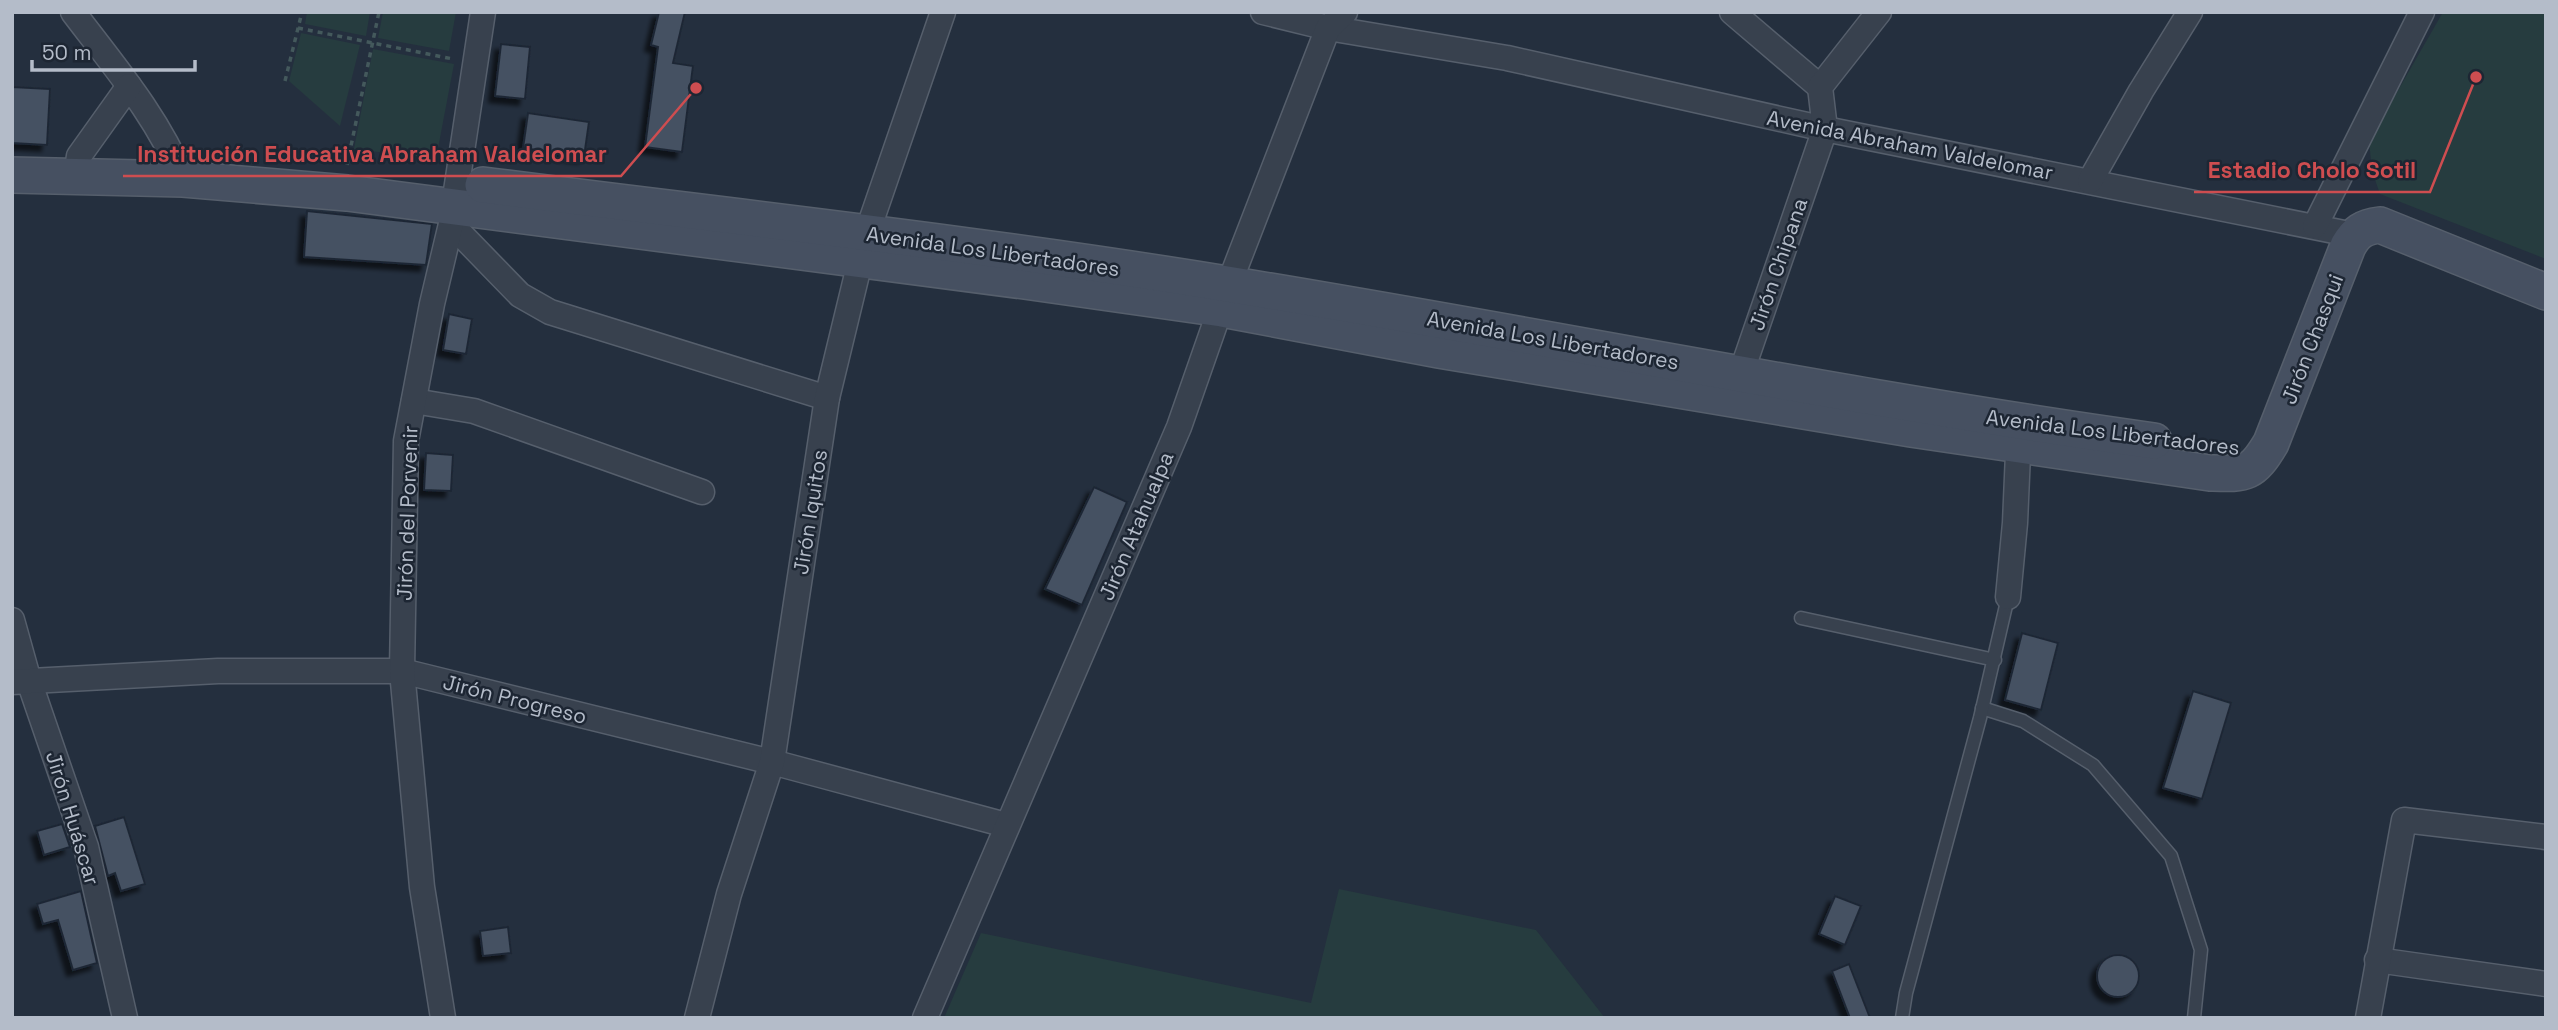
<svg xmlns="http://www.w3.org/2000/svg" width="2558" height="1030" font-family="'Space Grotesk',sans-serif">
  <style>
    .green { fill: #263c3f }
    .building { fill: #455162; stroke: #1f2835; stroke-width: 2; filter: url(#shadow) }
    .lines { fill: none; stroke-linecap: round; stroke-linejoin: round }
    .lane-casing { stroke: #565f6c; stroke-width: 15 }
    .street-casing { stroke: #565f6c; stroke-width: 27 }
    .secondary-casing { stroke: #565f6c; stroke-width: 38 }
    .path { stroke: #44595c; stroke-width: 3.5; stroke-dasharray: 5 5; stroke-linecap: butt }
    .lane { stroke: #38414e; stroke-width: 12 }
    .street { stroke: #38414e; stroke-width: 24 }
    .secondary { stroke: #465061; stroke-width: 35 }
    .labels { text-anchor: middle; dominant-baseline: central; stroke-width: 5; stroke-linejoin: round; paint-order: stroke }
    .street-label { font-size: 21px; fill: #b4bcc9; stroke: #1d2633 }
    .leader { fill: none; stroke: #ce4d50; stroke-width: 2.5 }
    .callout-dot { fill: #ce4d50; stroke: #1d2633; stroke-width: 2.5 }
    .callout-label { font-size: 23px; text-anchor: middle; font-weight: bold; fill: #ce4d50; stroke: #1d2633; stroke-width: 5; stroke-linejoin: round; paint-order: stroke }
  </style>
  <defs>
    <filter id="shadow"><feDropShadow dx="-6" dy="6" stdDeviation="2" flood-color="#0009"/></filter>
  </defs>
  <rect width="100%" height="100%" fill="#242f3e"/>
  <g class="green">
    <path d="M307 12H370L366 36 305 24Z"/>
    <path d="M383 12H456L449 51 378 38Z"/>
    <path d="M2443 12H2546V259L2380 194 2372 171 2369 141Z"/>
    <path d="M301 33 360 45 340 126 289 81Z"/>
    <path d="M373 49 454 64 436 159 354 149Z"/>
    <path d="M1339 889 1536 930 1605 1018H944L981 933 1311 1003Z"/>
  </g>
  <g class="building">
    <path d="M659 12H685L673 63 693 66 682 152 645 147 658 47 651 45Z"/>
    <path d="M501 44 530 47 525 99 495 96Z"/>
    <path d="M12 87 50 89 47 145 12 143Z"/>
    <path d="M528 113 589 122 584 157 523 148Z"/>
    <path d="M307 211 432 224 426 265 304 257Z"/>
    <path d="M449 314 472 319 466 354 443 350Z"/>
    <path d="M426 453 453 455 451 491 424 490Z"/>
    <path d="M1094 487 1127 502 1082 605 1045 589Z"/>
    <path d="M2022 633 2058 643 2041 710 2005 700Z"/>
    <path d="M2193 691 2231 703 2202 799 2163 788Z"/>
    <path d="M124 817 145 884 121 891 115 873 108 876 95 826Z"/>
    <path d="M62 824 70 847 44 855 37 831Z"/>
    <path d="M81 891 97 963 73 970 58 920 43 924 37 904Z"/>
    <path d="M1835 896 1861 906 1845 945 1819 934Z"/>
    <path d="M508 927 511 953 483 956 480 931Z"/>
    <circle cx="2118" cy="976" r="21"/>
    <path d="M1849 964 1870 1018H1850L1832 971Z"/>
  </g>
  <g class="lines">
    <g class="lane-casing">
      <g id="lane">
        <path d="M1801 618 1995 660"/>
        <path d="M1982 708 2023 721 2093 765 2171 856 2201 950 2194 1018"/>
        <path d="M1902 1018 1906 993 1980 718 2008 597"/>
      </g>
    </g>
    <g class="street-casing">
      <g id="street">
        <path d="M73 12C113 65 158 117 183 179"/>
        <path d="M1263 12 1328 28 1507 58 1825 129 2354 235"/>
        <path d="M1732 12 1820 87"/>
        <path d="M76 177 79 156 129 86"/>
        <path d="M2090 181 2141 91 2190 12"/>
        <path d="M451 224 520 295 550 312 827 398"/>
        <path d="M2315 226 2422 12"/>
        <path d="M1736 388 1825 129 1820 87 1879 12"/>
        <path d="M414 401 474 411 702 492"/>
        <path d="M2008 597 2015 523 2019 430"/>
        <path d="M12 620 29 681 86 847 125 1018"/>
        <path d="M12 682 218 671H402L772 762 1006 825"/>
        <path d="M2377 960 2546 984"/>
        <path d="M443 1018 422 887 402 671 406 441 432 304 451 224 483 12"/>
        <path d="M697 1018 729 894 772 762 827 398 867 233 943 12"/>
        <path d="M925 1018 1179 427 1229 284 1328 28 1345 12"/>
        <path d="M2368 1018 2404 820 2546 837"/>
      </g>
    </g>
    <g class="secondary-casing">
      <g id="secondary">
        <path d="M12 175 183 179 347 193 1024 281 1222 309 1439 350 1911 429 2210 473C2246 474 2252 475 2271 443L2348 246C2356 232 2363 227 2380 225L2546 292"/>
        <path d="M483 185C733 217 984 244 1233 285 1540 335 1846 398 2154 441"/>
      </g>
    </g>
    <g class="path">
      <path d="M298 28 453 59"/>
      <path d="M285 81 302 12"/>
      <path d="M347 165 379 12"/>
    </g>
    <use href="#lane" class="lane"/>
    <use href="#street" class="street"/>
    <use href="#secondary" class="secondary"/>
  </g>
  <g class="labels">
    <g class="street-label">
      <text transform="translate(1910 145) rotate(11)">Avenida Abraham Valdelomar</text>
      <text transform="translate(993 251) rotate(8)">Avenida Los Libertadores</text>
      <text transform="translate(1778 264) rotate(-71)">Jirón Chipana</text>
      <text transform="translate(2312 339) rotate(-69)">Jirón Chasqui</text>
      <text transform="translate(1553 340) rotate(10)">Avenida Los Libertadores</text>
      <text transform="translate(2113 432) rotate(7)">Avenida Los Libertadores</text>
      <text transform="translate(810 512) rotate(-81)">Jirón Iquitos</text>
      <text transform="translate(407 513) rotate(-88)">Jirón del Porvenir</text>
      <text transform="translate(1136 526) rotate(-67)">Jirón Atahualpa</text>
      <text transform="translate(515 699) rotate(14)">Jirón Progreso</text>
      <text transform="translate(73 818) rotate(73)">Jirón Huáscar</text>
    </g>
  </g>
  <path class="leader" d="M696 88L621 176H123M2476 77L2430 192H2194"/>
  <g class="callout-dot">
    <circle cx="696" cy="88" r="7"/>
    <circle cx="2476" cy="77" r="7"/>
  </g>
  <g class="callout-label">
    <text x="372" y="162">Institución Educativa Abraham Valdelomar</text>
    <text x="2312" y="178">Estadio Cholo Sotil</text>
  </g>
  <rect width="2558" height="1030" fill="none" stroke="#b4bcc9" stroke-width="28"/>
  <path d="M32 60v10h163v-10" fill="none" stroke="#b4bcc9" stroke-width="3.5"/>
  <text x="42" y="60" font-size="21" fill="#b4bcc9" stroke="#1d2633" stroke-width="5" paint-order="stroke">50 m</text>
</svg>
